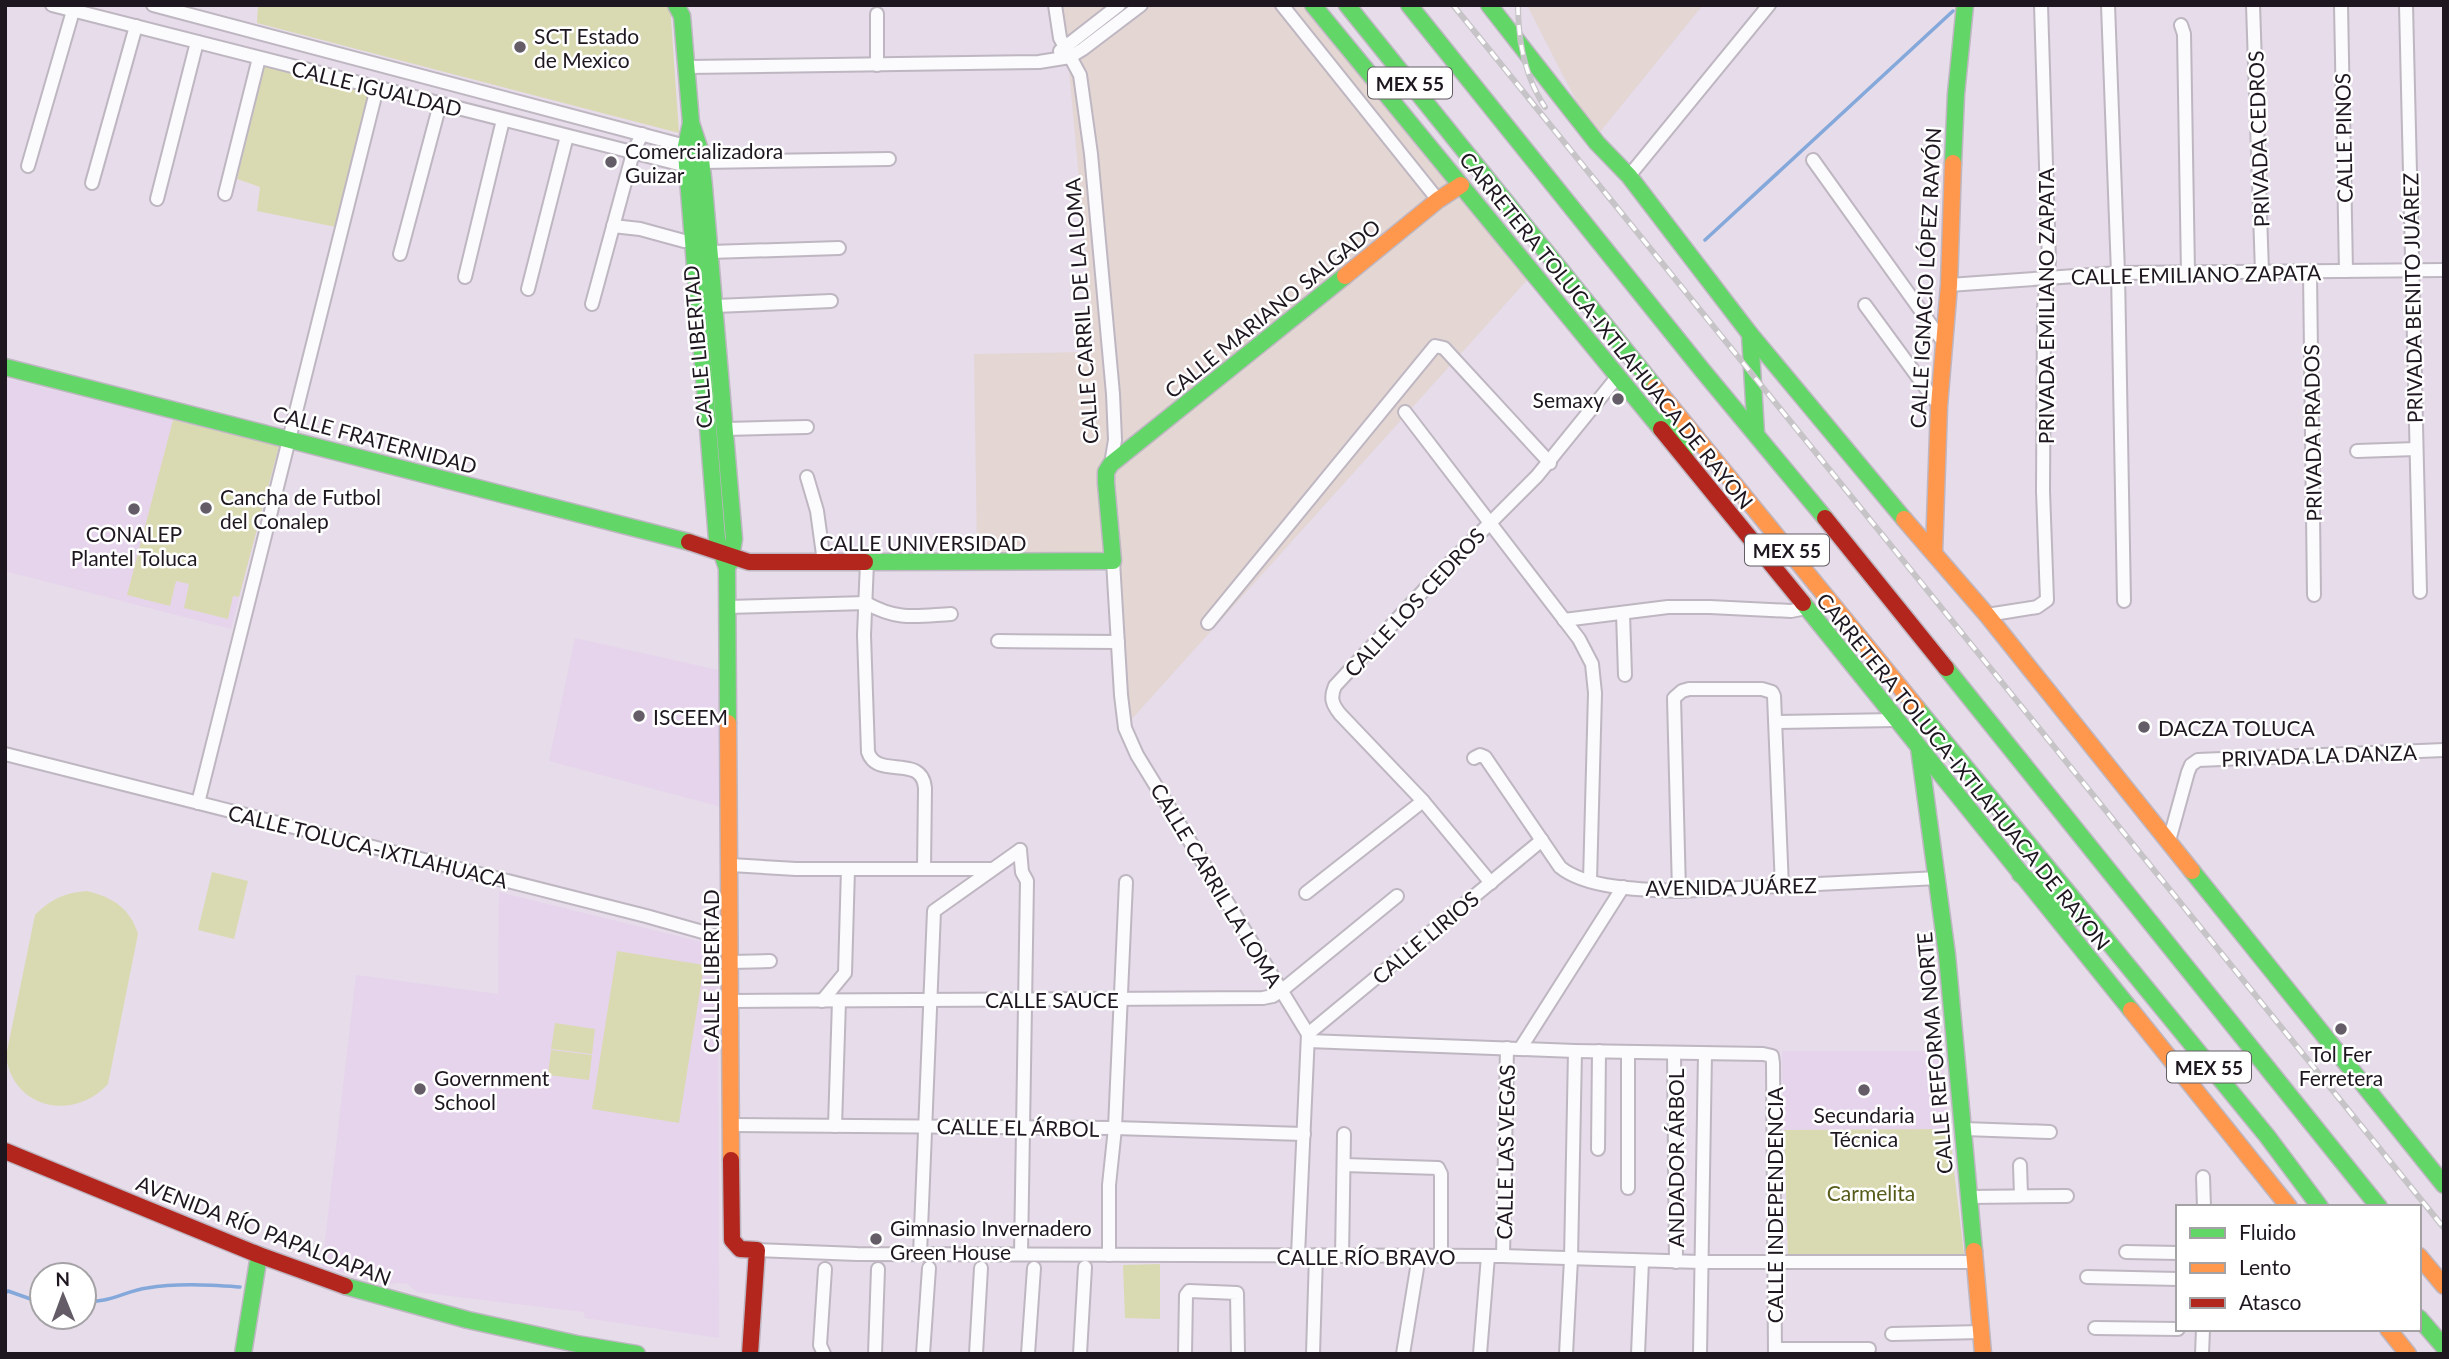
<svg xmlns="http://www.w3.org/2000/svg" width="2449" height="1359" font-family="Lato,sans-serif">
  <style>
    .industrial { fill: #e3d6d3 }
    .built { fill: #e6d4ec }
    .green { fill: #dadab2 }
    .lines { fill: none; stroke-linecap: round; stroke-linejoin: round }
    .stream { stroke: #85a8db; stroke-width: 3.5 }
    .street-casing { stroke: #beb6c1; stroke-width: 16 }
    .fast-casing { stroke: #beb6c1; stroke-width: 19 }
    .slow-casing { stroke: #beb6c1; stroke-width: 19 }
    .jam-casing { stroke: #beb6c1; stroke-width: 19 }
    .street { stroke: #fbfafc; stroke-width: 12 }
    .fast { stroke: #63d668; stroke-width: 16 }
    .slow { stroke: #ff974d; stroke-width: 16 }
    .jam { stroke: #b3261e; stroke-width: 16 }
    .rail-casing { stroke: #c7c4c8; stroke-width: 6 }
    .rail { stroke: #fff; stroke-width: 3.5; stroke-dasharray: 10; stroke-linecap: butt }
    .poi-dot { fill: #645c67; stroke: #fff; stroke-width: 2.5 }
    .labels { text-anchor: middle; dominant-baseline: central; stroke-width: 5; stroke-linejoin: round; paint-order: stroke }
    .shield { fill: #fff; stroke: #625d63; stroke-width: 2 }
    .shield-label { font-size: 19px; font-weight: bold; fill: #1e1720 }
    .poi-label { font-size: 21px; fill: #1e1720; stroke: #fff; text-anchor: start }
    .street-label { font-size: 21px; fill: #1e1720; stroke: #fff }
    .park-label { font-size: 21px; fill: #565b19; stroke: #fff }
  </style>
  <rect width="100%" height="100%" fill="#e6dcea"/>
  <g class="industrial">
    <path d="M1063 5H1307L1529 278 1121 731 1119 556 977 552 974 354 1095 352Z"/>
    <path d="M1527 5H1703L1595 138Z"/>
  </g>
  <g class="built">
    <path d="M5 378 279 446 231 629 5 571Z"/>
    <path d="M575 638 718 670 725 808 549 761Z"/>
    <path d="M499 892 718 946 719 1338 585 1318 584 1312 417 1292 408 1284 398 1283 386 1285 322 1267 356 975 498 994Z"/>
    <path d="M1782 1051H1942L1949 1129 1784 1130Z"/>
  </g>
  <g class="green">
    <path d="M258 5H670L679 133 257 23Z"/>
    <path d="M265 59 376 88 336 227 257 211 260 187 237 179Z"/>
    <path d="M173 420 279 446 239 597 233 596 228 619 184 608 189 584 176 581 170 606 127 595Z"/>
    <path d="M212 872 248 881 234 939 198 930Z"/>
    <path d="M87 891C112 897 130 908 138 934L108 1084C73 1122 13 1109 6 1056L35 915C51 899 64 893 87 891Z"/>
    <path d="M617 951 704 965 679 1123 592 1109Z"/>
    <path d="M555 1023 595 1029 592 1054 551 1049Z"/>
    <path d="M551 1050 592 1055 589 1080 548 1075Z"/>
    <path d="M1949 1129 1964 1254 1788 1256 1784 1130Z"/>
    <path d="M1160 1264V1319L1125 1318 1123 1265Z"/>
  </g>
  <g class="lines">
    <g class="stream">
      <path d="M1705 240 1953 11"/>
      <path d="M5 1293 8 1291 42 1303"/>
      <path d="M84 1301C107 1304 125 1291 147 1288 178 1283 208 1285 240 1287"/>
    </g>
    <g class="street-casing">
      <g id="street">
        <path d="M52 5 687 166 702 162 889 159"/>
        <path d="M153 5 693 148"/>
        <path d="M1055 5 1060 38 1080 75 1091 154 1113 394 1115 440 1111 464"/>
        <path d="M1282 5 1438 200"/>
        <path d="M2108 5 2118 273 2124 601"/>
        <path d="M2253 5 2262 272"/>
        <path d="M2341 5 2346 271"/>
        <path d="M2406 5 2420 592"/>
        <path d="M877 14V65"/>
        <path d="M2181 25 2184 34 2188 273"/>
        <path d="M1060 51 1119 5"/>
        <path d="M687 67 1039 62 1070 57 1083 49 1141 5"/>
        <path d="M1813 160 1944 343"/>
        <path d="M28 166 73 11"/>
        <path d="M1629 176 1769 5"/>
        <path d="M92 183 136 26"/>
        <path d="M225 194 259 58"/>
        <path d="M157 199 197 42"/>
        <path d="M613 226 640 229 684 241 694 240"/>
        <path d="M710 252 839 248"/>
        <path d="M400 254 440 104"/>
        <path d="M2310 272 2314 595"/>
        <path d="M465 277 503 120"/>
        <path d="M1949 285 2118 273 2444 270"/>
        <path d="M528 289 567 136"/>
        <path d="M592 304 633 153 642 134"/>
        <path d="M1865 305 1939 406"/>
        <path d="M715 306 831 301"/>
        <path d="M1405 412 1579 639 1592 664 1595 693 1590 881"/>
        <path d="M726 429 807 427"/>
        <path d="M2357 451 2416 449"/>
        <path d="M807 477 817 511 824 562"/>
        <path d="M1113 561 1121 695 1125 728 1137 755 1308 1034 1298 1255"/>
        <path d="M867 562 864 635 868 752C877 780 922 753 925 788L924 869"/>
        <path d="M727 607 866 603C898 621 916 616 951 614"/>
        <path d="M1623 613 1625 675"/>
        <path d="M1987 615 2037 607 2047 600 2043 491 2044 308 2049 261 2041 5"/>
        <path d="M1564 620 1668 607H1710L1791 611 1806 608"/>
        <path d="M1208 623 1435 346 1444 348 1550 463"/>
        <path d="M998 641 1118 642"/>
        <path d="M1776 722 1896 720"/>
        <path d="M5 754 646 916 731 940"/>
        <path d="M1474 758 1480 755 1485 757 1560 867C1586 889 1646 890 1679 891L1938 878"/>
        <path d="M198 803 377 88"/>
        <path d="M2169 841 2188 772 2191 765 2198 760 2444 750"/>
        <path d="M1020 850 1022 872 1027 881 1021 1254"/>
        <path d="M731 865 796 869H992"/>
        <path d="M1491 883 1423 801 1340 714C1332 704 1330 698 1335 686L1440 573 1537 476 1618 376"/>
        <path d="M1679 891 1674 698 1682 691 1689 689H1762L1772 692 1774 696 1782 887"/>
        <path d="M1306 893 1423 801"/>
        <path d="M731 962 770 961"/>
        <path d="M731 1001 1263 998 1273 996 1281 991 1397 896"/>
        <path d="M822 1001 845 973 848 869"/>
        <path d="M1308 1034 1542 840"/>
        <path d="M1308 1041 1575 1051 1763 1054 1772 1056 1773 1063 1775 1354"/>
        <path d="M1520 1049 1623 887"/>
        <path d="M1674 1053 1676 1262"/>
        <path d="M731 1125 1115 1128 1304 1134"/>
        <path d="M835 1126 839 1001"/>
        <path d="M1964 1129 2050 1132"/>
        <path d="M1598 1149 1599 1051"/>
        <path d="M1344 1165 1438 1168 1441 1174V1256"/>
        <path d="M2020 1165 2021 1195"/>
        <path d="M2203 1177 2204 1207"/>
        <path d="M1628 1188V1052"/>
        <path d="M1969 1197 2067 1196"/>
        <path d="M757 1250 857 1254 1503 1256 1700 1262H1974"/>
        <path d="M2126 1252 2178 1253"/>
        <path d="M920 1254 934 911 1020 850"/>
        <path d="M1109 1255V1185L1115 1128 1126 882"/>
        <path d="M1342 1256 1344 1134"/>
        <path d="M1503 1256 1507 1048"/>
        <path d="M2087 1277 2178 1279"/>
        <path d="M2095 1328 2178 1329"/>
        <path d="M1892 1334 1981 1332"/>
        <path d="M1775 1349H1869"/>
        <path d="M824 1354 820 1345 825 1269"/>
        <path d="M875 1354 878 1269"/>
        <path d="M923 1354 929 1268"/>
        <path d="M976 1354 981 1268"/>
        <path d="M1028 1354 1034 1268"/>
        <path d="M1080 1354 1085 1267"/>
        <path d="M1185 1354 1186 1295 1189 1291 1237 1293 1238 1354"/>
        <path d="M1313 1354 1316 1255"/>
        <path d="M1403 1354 1419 1256"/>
        <path d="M1480 1354 1488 1256"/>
        <path d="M1566 1354 1571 1259 1575 1051"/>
        <path d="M1638 1354 1642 1261"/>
        <path d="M1700 1354 1705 1054"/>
        <path d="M2202 1354 2203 1329"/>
      </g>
    </g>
    <g class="fast-casing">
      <g id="fast">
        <path d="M676 5 682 16 691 123 700 150 704 187 734 539 730 563"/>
        <path d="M1313 5 1661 429"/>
        <path d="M1347 5 1655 387"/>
        <path d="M1409 5 1703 371 1825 518"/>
        <path d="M1489 5 1597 143 1629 176 1750 334 1904 519"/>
        <path d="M691 123 686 146 687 166 717 539 727 568 728 723"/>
        <path d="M1953 163 1956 94 1965 5"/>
        <path d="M1750 334 1756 434"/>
        <path d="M5 367 689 542"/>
        <path d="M1668 413 1686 459"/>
        <path d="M865 562 1113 561 1106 483V472L1111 464 1345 276"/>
        <path d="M1803 603 2131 1010"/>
        <path d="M1946 668 2379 1207"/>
        <path d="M1917 708 2267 1136 2320 1207"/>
        <path d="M1919 748 1947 955 1974 1251"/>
        <path d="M2192 871 2444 1185"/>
        <path d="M2020 874 2077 917"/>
        <path d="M345 1286 468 1320 577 1344 637 1354"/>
        <path d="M2419 1318 2444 1347"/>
        <path d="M243 1354 259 1255"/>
      </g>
    </g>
    <g class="slow-casing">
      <g id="slow">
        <path d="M1345 276 1438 200 1461 185"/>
        <path d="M1655 387 1917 708"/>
        <path d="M1904 519 1987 615 2192 871"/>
        <path d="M1934 552 1939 406 1949 285 1953 163"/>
        <path d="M728 723 731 1160"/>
        <path d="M2131 1010 2289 1207"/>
        <path d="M1974 1251 1983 1354"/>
        <path d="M2419 1256 2444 1286"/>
        <path d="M2388 1329 2408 1354"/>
      </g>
    </g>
    <g class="jam-casing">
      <g id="jam">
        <path d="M1661 429 1803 603"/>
        <path d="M1825 518 1946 668"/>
        <path d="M689 542 749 562H865"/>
        <path d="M5 1151 259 1255 345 1286"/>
        <path d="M731 1160 732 1240 740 1249 757 1250 750 1354"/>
      </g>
    </g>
    <use href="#street" class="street"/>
    <use href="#fast" class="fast"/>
    <use href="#slow" class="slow"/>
    <use href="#jam" class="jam"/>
    <g class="rail-casing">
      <g id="rail">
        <path d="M1453 5 2444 1228"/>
        <path d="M1518 5C1518 41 1525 77 1545 107"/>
      </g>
    </g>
    <use href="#rail" class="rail"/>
  </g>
  <g class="poi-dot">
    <circle cx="520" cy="47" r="7"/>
    <circle cx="611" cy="162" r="7"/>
    <circle cx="1618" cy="399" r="7"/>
    <circle cx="206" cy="508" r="7"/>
    <circle cx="134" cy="509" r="7"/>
    <circle cx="639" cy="716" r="7"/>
    <circle cx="2144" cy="727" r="7"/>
    <circle cx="2341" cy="1029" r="7"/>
    <circle cx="420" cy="1089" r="7"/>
    <circle cx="1864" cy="1090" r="7"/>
    <circle cx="876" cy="1239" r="7"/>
  </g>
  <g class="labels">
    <g class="shield">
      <rect x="1368" y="67.5" width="84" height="31" rx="5"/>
      <rect x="1745" y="534.5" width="84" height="31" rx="5"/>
      <rect x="2167" y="1051.5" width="84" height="31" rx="5"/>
    </g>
    <g class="shield-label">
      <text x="1410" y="83">MEX 55</text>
      <text x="1787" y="550">MEX 55</text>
      <text x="2209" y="1067">MEX 55</text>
    </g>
    <g class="poi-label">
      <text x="534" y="35">SCT Estado<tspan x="534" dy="24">de Mexico</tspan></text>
      <text x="625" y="150">Comercializadora<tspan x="625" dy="24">Guizar</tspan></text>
      <text x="1604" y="399" text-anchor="end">Semaxy</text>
      <text x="220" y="496">Cancha de Futbol<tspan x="220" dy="24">del Conalep</tspan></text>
      <text x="134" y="533" text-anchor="middle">CONALEP<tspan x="134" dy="24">Plantel Toluca</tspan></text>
      <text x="653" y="716">ISCEEM</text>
      <text x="2158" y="727">DACZA TOLUCA</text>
      <text x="2341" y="1053" text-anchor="middle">Tol Fer<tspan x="2341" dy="24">Ferretera</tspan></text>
      <text x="434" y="1077">Government<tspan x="434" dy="24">School</tspan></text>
      <text x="1864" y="1114" text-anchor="middle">Secundaria<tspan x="1864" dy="24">Técnica</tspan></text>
      <text x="890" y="1227">Gimnasio Invernadero<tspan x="890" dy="24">Green House</tspan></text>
    </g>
    <g class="street-label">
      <text transform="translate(377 88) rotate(14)">CALLE IGUALDAD</text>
      <text transform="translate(2343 138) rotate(-91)">CALLE PINOS</text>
      <text transform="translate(2258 139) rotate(-92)">PRIVADA CEDROS</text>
      <text transform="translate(2196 274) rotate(-1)">CALLE EMILIANO ZAPATA</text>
      <text transform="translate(1925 278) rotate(-87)">CALLE IGNACIO LÓPEZ RAYÓN</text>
      <text transform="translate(2412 298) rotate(-91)">PRIVADA BENITO JUÁREZ</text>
      <text transform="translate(2045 306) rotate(-90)">PRIVADA EMILIANO ZAPATA</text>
      <text transform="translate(1272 308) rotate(-39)">CALLE MARIANO SALGADO</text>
      <text transform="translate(1081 311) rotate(-94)">CALLE CARRIL DE LA LOMA</text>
      <text transform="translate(1607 330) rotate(51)">CARRETERA TOLUCA-IXTLAHUACA DE RAYON</text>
      <text transform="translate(697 347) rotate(-95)">CALLE LIBERTAD</text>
      <text transform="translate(2312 433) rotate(-91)">PRIVADA PRADOS</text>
      <text transform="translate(375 439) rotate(15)">CALLE FRATERNIDAD</text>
      <text x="923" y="542">CALLE UNIVERSIDAD</text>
      <text transform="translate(1414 602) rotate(-47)">CALLE LOS CEDROS</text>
      <text transform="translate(2319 755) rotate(-2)">PRIVADA LA DANZA</text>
      <text transform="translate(1964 771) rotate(51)">CARRETERA TOLUCA-IXTLAHUACA DE RAYON</text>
      <text transform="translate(368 846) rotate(14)">CALLE TOLUCA-IXTLAHUACA</text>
      <text transform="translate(1217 885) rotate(59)">CALLE CARRIL LA LOMA</text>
      <text transform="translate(1731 886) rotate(-1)">AVENIDA JUÁREZ</text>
      <text transform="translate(1425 937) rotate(-40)">CALLE LIRIOS</text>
      <text transform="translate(710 971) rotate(-90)">CALLE LIBERTAD</text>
      <text x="1052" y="999">CALLE SAUCE</text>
      <text transform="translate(1934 1053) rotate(-95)">CALLE REFORMA NORTE</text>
      <text transform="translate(1018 1127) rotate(1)">CALLE EL ÁRBOL</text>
      <text transform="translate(1505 1152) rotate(-89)">CALLE LAS VEGAS</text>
      <text transform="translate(1675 1158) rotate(-90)">ANDADOR ÁRBOL</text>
      <text transform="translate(1774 1205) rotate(-90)">CALLE INDEPENDENCIA</text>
      <text transform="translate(264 1230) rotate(21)">AVENIDA RÍO PAPALOAPAN</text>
      <text x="1366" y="1256">CALLE RÍO BRAVO</text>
    </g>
    <g class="park-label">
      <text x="1871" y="1192">Carmelita</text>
    </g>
  </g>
  <rect width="2449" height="1359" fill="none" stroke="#1e1720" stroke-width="14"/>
  <rect x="2176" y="1205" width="245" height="126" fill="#ffffff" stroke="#a5a2a6" stroke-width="2"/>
  <rect x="2190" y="1228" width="35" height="10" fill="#63d668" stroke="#a5a2a6" stroke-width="2"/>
  <text x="2239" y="1240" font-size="21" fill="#1e1720">Fluido</text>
  <rect x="2190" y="1263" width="35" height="10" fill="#ff974d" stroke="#a5a2a6" stroke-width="2"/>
  <text x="2239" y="1275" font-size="21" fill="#1e1720">Lento</text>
  <rect x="2190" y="1298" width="35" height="10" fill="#b3261e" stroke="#a5a2a6" stroke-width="2"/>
  <text x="2239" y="1310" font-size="21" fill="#1e1720">Atasco</text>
  <g transform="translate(63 1296) rotate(359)"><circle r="33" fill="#ffffff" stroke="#a5a2a6" stroke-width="2"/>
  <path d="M0-5L12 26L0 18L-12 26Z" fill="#645c67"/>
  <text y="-10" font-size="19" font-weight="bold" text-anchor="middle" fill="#1e1720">N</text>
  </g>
</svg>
